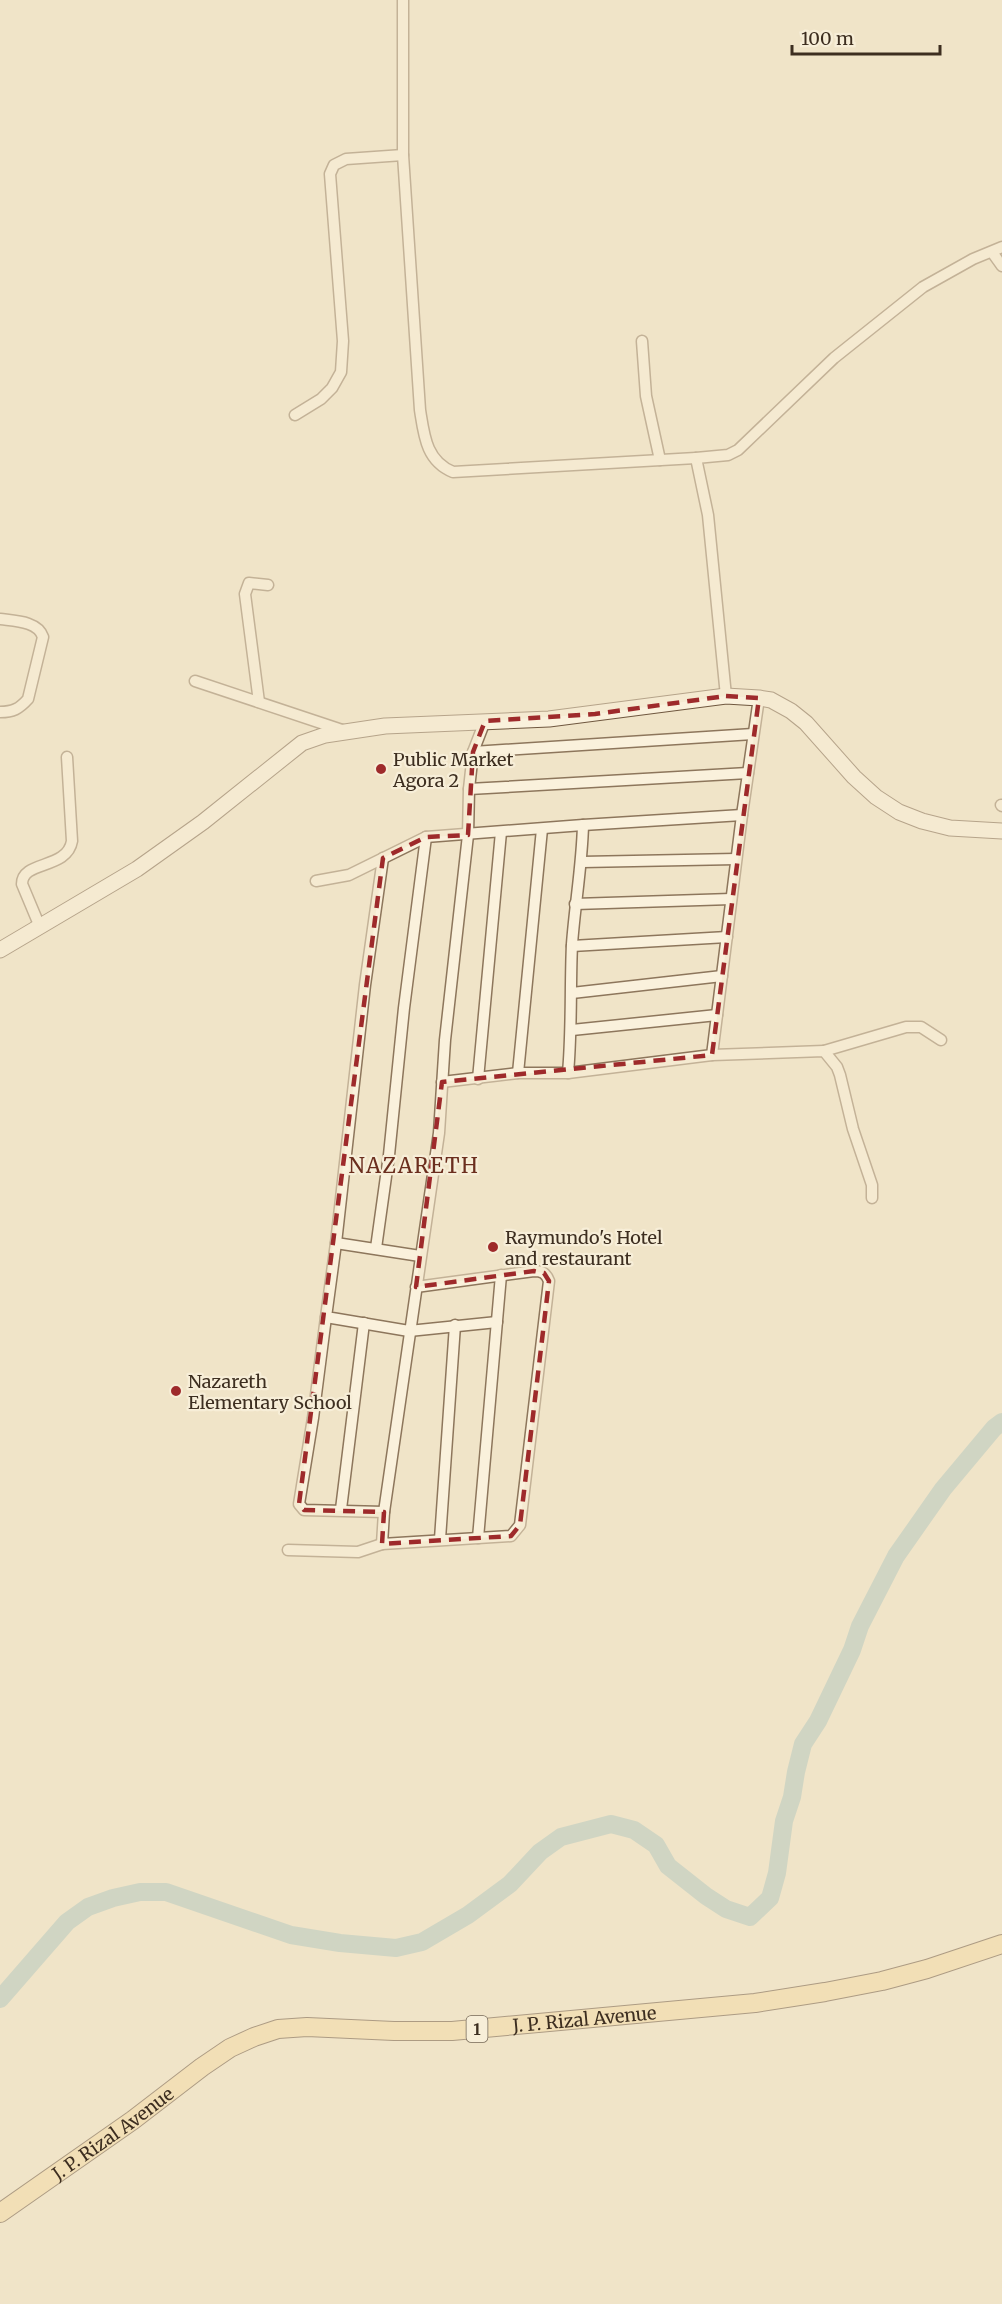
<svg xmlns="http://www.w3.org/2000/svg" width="1002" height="2304" font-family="Merriweather,serif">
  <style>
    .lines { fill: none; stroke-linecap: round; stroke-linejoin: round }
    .river { stroke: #a9c4bc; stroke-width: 18 }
    .street-casing { stroke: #8d765c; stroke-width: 13 }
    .secondary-casing { stroke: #6f573f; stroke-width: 17 }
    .primary-casing { stroke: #5b4430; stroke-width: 20 }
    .street { stroke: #faf1dc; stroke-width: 10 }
    .secondary { stroke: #faf1dc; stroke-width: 15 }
    .primary { stroke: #f3d9a0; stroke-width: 18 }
    .marked { fill: none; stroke: #9e2a2b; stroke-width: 4.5; stroke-dasharray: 12 8; stroke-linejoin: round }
    .poi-dot { fill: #9e2a2b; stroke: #f7eed8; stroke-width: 2 }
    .labels { text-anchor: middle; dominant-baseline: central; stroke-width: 4.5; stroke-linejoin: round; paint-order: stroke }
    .shield { fill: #f7eed8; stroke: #756857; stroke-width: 1.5 }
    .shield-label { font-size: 16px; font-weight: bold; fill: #3d2e20 }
    .poi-label { font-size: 18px; fill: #3d2e20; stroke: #f7eed8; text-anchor: start }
    .street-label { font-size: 18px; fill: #3d2e20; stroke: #f7eed8 }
    .quarter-label { font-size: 21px; letter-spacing: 1.5px; fill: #6b2e1e; stroke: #f7eed8 }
  </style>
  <rect width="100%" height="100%" fill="#f0e4c8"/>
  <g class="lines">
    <path class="river" d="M0 1999 67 1922 88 1907 113 1898 140 1892H166L291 1935 340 1943 396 1948 422 1942 468 1915 510 1884 540 1852 561 1837 611 1824 634 1830 656 1845 668 1866 706 1896 726 1909 750 1917 770 1898 777 1873 784 1821 792 1797 796 1772 803 1744 818 1721 852 1650 860 1626 896 1556 943 1489 994 1428 1002 1422"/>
    <g class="street-casing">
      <g id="street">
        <path d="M403 0V155L420 410C424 435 426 461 453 472L696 458"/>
        <path d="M992 252 1002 266"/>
        <path d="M642 341 646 396 660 460"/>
        <path d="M295 415 321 399 332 388 341 372 343 341 330 174 334 165 346 159 403 155"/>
        <path d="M0 619C14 621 38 621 43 637L28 699C19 709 13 712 0 712"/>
        <path d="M195 681 345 731"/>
        <path d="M726 696 708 515 696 458 728 455 738 450 834 358 923 287 973 259 1002 247"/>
        <path d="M259 702 245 594 249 583 268 585"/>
        <path d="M473 752 753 734"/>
        <path d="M469 789 748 773"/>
        <path d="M1001 805 1002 806"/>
        <path d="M383 858 365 985 336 1243 420 1256"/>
        <path d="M582 862 736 859"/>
        <path d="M316 881 349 875 426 837 583 825 742 815"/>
        <path d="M575 904 731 899"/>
        <path d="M40 927 22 884C22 860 67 870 72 841L67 757"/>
        <path d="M572 946 727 937"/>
        <path d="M572 993 722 976"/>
        <path d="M572 1030 717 1015"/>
        <path d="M824 1051 906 1027H921L941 1040"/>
        <path d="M712 1055 824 1051 837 1067 840 1075 853 1129 872 1185V1198"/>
        <path d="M518 1073 542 829"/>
        <path d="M568 1073C572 1029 570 987 572 944 575 904 582 865 583 825"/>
        <path d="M478 1079 501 832"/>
        <path d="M442 1082 518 1073H568L712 1055 742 815 759 698"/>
        <path d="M336 1243 326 1317 409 1331 497 1322"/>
        <path d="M376 1248 389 1155 404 1008 426 837"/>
        <path d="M416 1287 534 1271C542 1271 546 1273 549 1281L520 1525 511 1536 382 1544 384 1512 439 1133 445 1040 468 835 469 789 473 752 485 721"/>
        <path d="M326 1317 313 1418 299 1504 304 1510 384 1512"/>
        <path d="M341 1509 364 1323"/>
        <path d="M478 1538 501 1275"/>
        <path d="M440 1539 455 1325"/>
        <path d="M288 1550 358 1552 382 1544"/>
      </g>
    </g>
    <g class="secondary-casing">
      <path id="secondary" d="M0 950 137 869 203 822 302 743 325 735 385 726 549 719 726 696 759 698 771 700 791 711 806 723 854 777 876 797 899 812 922 821 950 828 1002 831"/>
    </g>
    <g class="primary-casing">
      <g id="primary">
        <path id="s1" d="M0 2213 133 2120 202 2067 230 2048 254 2037 278 2029 307 2027 394 2031H452L755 2003 825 1992 882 1981 927 1969 1002 1944"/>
      </g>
    </g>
    <use href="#street" class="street"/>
    <use href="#secondary" class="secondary"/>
    <use href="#primary" class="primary"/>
  </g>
  <path d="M0 0H1002V2304H0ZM726 696 759 698 712 1055 442 1082 416 1287 534 1271 544 1273 549 1281 520 1525 511 1536 382 1544 384 1512 304 1510 299 1504 383 858 426 837 468 835 473 752 485 721 595 714Z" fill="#f0e4c8" fill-opacity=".55" fill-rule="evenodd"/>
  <path class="marked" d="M726 696 759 698 712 1055 442 1082 416 1287 534 1271 544 1273 549 1281 520 1525 511 1536 382 1544 384 1512 304 1510 299 1504 383 858 426 837 468 835 473 752 485 721 595 714Z"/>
  <g class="poi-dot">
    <circle cx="381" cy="769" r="6"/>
    <circle cx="493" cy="1247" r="6"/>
    <circle cx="176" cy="1391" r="6"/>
  </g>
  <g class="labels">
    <rect class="shield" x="466.5" y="2016" width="21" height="26" rx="4.5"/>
    <g class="shield-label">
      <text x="477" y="2029">1</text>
    </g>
    <g class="poi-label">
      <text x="393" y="759">Public Market<tspan x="393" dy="21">Agora 2</tspan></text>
      <text x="505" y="1237">Raymundo's Hotel<tspan x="505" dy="21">and restaurant</tspan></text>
      <text x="188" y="1381">Nazareth<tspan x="188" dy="21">Elementary School</tspan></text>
    </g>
    <g class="street-label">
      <text stroke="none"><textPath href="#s1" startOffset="642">J. P. Rizal Avenue</textPath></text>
      <text stroke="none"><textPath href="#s1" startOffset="138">J. P. Rizal Avenue</textPath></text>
    </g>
    <g class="quarter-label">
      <text x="414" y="1165">NAZARETH</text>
    </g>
  </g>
  <path d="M792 45v9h148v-9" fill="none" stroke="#3d2e20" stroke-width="3"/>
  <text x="801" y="45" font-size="18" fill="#3d2e20" stroke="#f7eed8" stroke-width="4.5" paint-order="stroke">100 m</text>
</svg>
